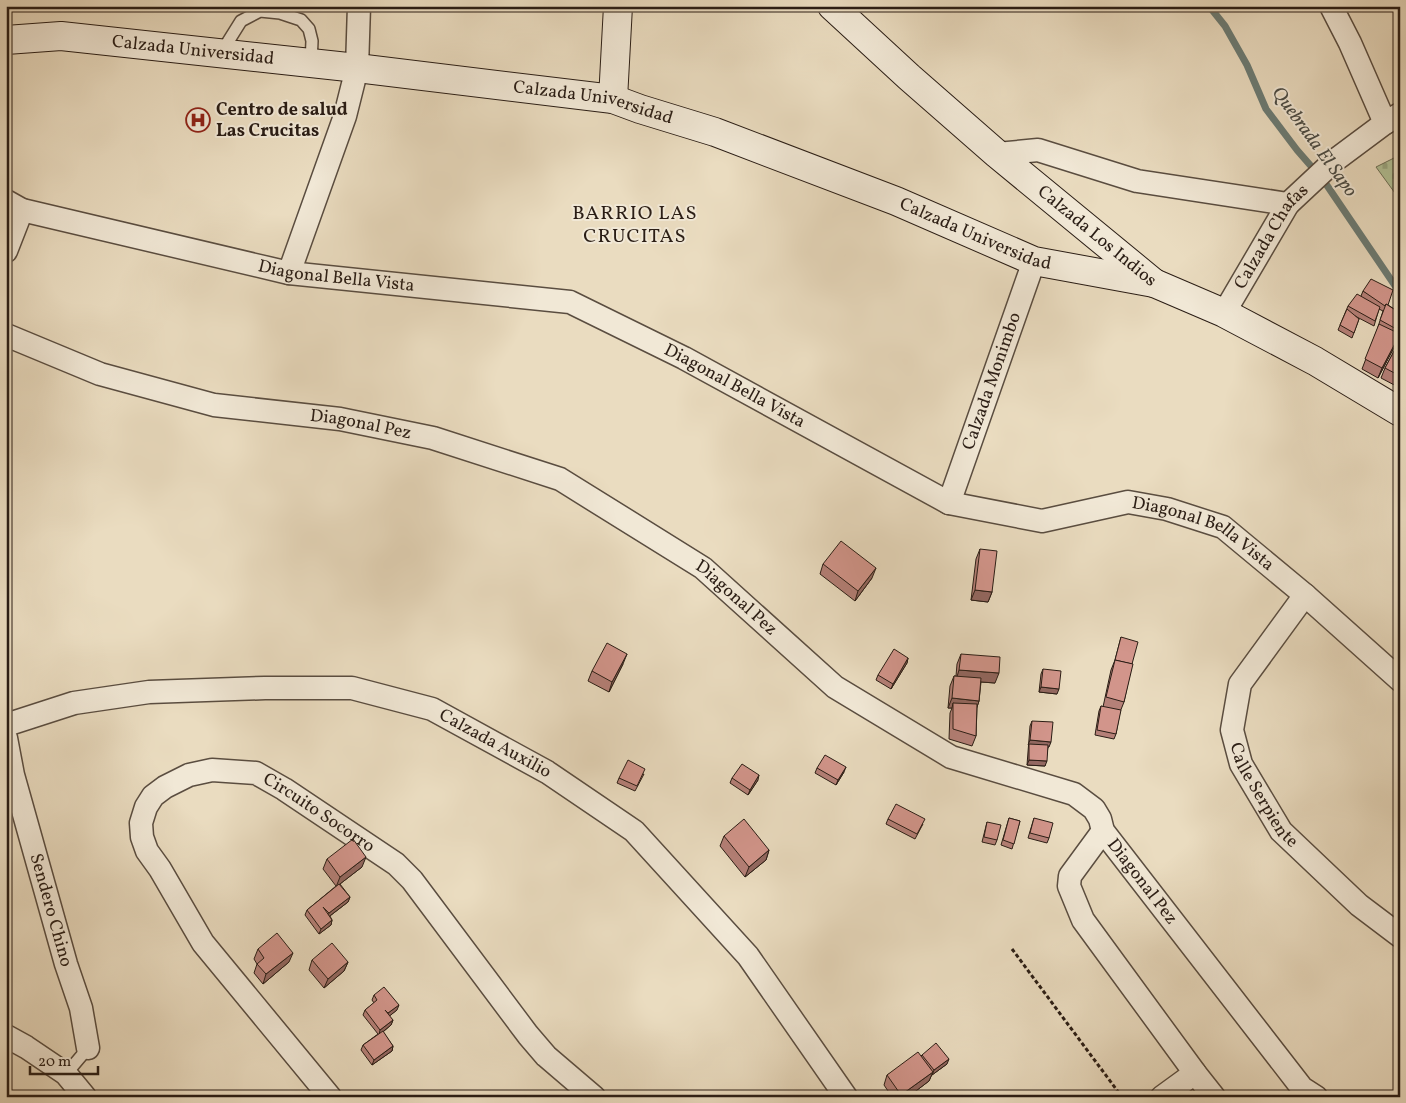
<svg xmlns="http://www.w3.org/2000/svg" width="1406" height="1103" font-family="Vollkorn,serif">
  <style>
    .cemetery { fill: url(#cemetery-stones); stroke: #6e6f56 }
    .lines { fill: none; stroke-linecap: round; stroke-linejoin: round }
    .stream { stroke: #6c7c75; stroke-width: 7 }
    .lane-casing { stroke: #5a4d40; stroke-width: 14 }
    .street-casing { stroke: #5a4d40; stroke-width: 25 }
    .secondary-casing { stroke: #2a1d15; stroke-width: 30 }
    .path { stroke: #2a1d15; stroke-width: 3; stroke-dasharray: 4 2.5; stroke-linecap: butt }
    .lane { stroke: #f1e8d6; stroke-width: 11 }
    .street { stroke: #f1e8d6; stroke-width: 22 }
    .secondary { stroke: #f1e8d6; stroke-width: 28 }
    .wall { fill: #b58078; stroke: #2a1d15 }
    .shaded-wall { fill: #936861; stroke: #2a1d15 }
    .building { fill: #d2958b; stroke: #2a1d15 }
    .labels { text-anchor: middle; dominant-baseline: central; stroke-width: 4; stroke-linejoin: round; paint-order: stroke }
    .street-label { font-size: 18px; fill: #2a1d15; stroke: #f1e8d6 }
    .poi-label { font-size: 18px; font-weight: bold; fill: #2a1d15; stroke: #f1e8d6; text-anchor: start }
    .water-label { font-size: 19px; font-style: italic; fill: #4b4c45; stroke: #f1e8d6 }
    .quarter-label { font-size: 20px; letter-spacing: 1px; fill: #2a1d15; stroke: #f1e8d6 }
  </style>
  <defs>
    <pattern id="cemetery-stones" width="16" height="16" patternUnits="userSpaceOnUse" patternTransform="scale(1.25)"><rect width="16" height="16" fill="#b2c196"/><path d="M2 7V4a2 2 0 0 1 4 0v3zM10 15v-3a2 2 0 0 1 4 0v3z" fill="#99a580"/></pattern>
  </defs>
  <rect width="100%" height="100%" fill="#eadcc0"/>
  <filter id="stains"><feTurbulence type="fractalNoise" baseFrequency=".004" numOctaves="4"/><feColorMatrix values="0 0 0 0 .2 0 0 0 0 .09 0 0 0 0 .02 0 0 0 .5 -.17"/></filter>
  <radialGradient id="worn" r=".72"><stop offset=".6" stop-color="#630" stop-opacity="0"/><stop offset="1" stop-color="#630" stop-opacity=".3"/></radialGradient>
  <path class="cemetery" d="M1400 155V200L1376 167Z"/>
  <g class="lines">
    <path class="stream" d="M1209 6 1225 26 1247 65 1266 109 1297 150 1324 181 1400 293"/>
    <g class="lane-casing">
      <g id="lane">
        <path d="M221 53 241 21 260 11 280 13 301 20 309 29 312 41 311 63"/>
        <path d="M66 1074 88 1048"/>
      </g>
    </g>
    <g class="street-casing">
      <g id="street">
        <path d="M1331 6 1350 43 1385 123"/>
        <path d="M997 154 1038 150 1137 181 1288 204"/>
        <path id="s1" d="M6 201 22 210 289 273 570 302 684 358 949 503 1042 521 1128 502 1167 509 1223 527 1305 595 1400 680"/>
        <path d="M6 251 22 210"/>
        <path d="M289 273 345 116 357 68 359 6"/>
        <path id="s2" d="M1224 313 1288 204 1334 161 1385 123 1400 114"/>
        <path id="s3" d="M6 335 100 374 214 405 340 419 433 438 560 479 703 568 835 687 951 757 1074 794 1094 809 1100 819 1103 831 1302 1088 1316 1097"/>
        <path id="s4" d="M949 503 1034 261"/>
        <path id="s5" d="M1305 595 1240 684 1232 730 1241 764 1281 831 1359 905 1400 936"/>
        <path id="s6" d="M6 725 74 703 149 692 265 688H352L432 709 547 772 634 831 748 956 846 1097"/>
        <path id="s7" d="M6 738 13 775 66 964 81 1008 88 1048"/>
        <path d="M1103 831 1070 876 1069 886 1083 920 1195 1073 1214 1097"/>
        <path d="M6 1036 26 1047 66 1074 85 1097"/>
        <path id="s8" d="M330 1097 203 943 160 869 147 851 142 837 141 823 146 807 153 796 165 787 189 775 212 770 256 773 284 789 396 864 412 880 528 1035 546 1056 594 1097"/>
        <path d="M1162 1097 1195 1073"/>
      </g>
    </g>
    <g class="secondary-casing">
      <g id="secondary">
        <path id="s9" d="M832 6 909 77 997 154 1154 283 1224 313 1315 361 1400 412"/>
        <path id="s10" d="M6 40 61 36 357 68 613 99 640 109 715 132 896 201 1034 261 1154 283"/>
        <path d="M613 99 618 6"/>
      </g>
    </g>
    <path class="path" d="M1012 949 1122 1097"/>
    <use href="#lane" class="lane"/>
    <use href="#street" class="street"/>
    <use href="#secondary" class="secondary"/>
  </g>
  <g class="wall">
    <path d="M1363 291 1388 305 1399 312 1400 310V388L1381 378 1385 368 1399 342 1397 341 1378 378 1362 369 1377 330 1383 311 1379 309 1374 326 1355 316 1359 319 1352 338 1338 330 1348 306 1361 296Z"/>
    <path d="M980 549 992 592 988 602 971 600 976 559Z"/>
    <path d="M823 564 872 578 855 601 820 574Z"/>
    <path d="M1121 637 1132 664 1124 702 1120 712 1116 734 1114 739 1095 735 1099 711 1101 706 1103 707 1111 670 1115 660Z"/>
    <path d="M961 654 995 683 981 682 979 701 977 707 976 736 972 746 949 739 950 713 952 708H948L950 686 954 676H956L957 664Z"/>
    <path d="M908 658 907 663 891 689 876 680 878 675Z"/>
    <path d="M623 664 609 692 588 681 592 671Z"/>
    <path d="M1043 669 1057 694 1039 692 1041 674Z"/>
    <path d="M1032 721 1049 747H1048L1045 766 1027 765 1030 726Z"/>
    <path d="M817 768 844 772 836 785 815 773Z"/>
    <path d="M644 774 635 791 617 783 619 778Z"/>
    <path d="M732 778 758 780 748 795 730 783Z"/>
    <path d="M1009 818 1020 821 1012 849 1001 845Z"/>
    <path d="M1034 818 1049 838 1047 843 1028 838Z"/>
    <path d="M888 819 923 824 915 839 886 824Z"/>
    <path d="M987 822 997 840 995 845 982 842Z"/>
    <path d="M724 836 769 850 766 860 745 877 720 846Z"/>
    <path d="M327 859 362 867 340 884 350 897 348 902 330 916 332 920 331 925 319 934 305 915 307 910 336 886 323 869Z"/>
    <path d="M258 949 289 962 263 984 254 973 257 964 254 959Z"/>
    <path d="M312 960 348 962 344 971 324 988 309 970Z"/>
    <path d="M374 995 397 1010 389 1016 393 1020 391 1025 383 1032 393 1046 392 1051 372 1065 361 1050 363 1045 378 1034 363 1015 365 1010 374 1003 372 1000Z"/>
    <path d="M922 1055 947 1064 932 1075V1074L929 1081 908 1097H892L884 1085 887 1075 921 1056Z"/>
  </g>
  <g class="shaded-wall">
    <path d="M1400 334 1396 344 1378 378 1382 368Z"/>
    <path d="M876 568 872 578 855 601 858 591Z"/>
    <path d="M975 590 992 592 988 602 971 600Z"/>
    <path d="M627 654 623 664 609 692 612 682Z"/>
    <path d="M908 658 907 663 891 689 893 684Z"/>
    <path d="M959 670 999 673 995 683 956 680Z"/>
    <path d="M1041 687 1059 689 1057 694 1039 692Z"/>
    <path d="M952 698 979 701 976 710 953 703 952 708H948Z"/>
    <path d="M1030 740 1051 742 1049 747 1028 745Z"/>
    <path d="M1029 760 1047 761 1045 766 1027 765Z"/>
    <path d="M846 767 844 772 836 785 838 780Z"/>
    <path d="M759 775 758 780 748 795 750 790Z"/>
    <path d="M769 850 766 860 745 877 749 867Z"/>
    <path d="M366 857 362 867 336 887 340 877Z"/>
    <path d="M350 897 348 902 327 918 329 913Z"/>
    <path d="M332 920 331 925 319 934 321 929Z"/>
    <path d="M293 953 289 962 263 984 266 974Z"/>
    <path d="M348 962 344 971 324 988 328 979Z"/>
    <path d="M399 1005 397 1010 387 1018 388 1013Z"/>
    <path d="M393 1020 391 1025 379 1035 380 1030Z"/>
    <path d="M393 1046 392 1051 372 1065 374 1060Z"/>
    <path d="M949 1059 947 1064 932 1075 934 1070Z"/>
    <path d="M933 1072 929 1081 908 1097H901V1095Z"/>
  </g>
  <g class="building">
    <path d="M1371 279 1393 290 1388 305 1386 304 1385 306 1363 291Z"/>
    <path d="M1357 294 1380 307 1375 321 1348 306Z"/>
    <path d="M1386 304 1400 313V331L1380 320Z"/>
    <path d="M1347 309 1359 319 1354 333 1340 325Z"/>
    <path d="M1379 324 1400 334 1382 368 1365 359Z"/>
    <path d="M1400 340V376L1385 368Z"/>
    <path d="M841 541 876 568 858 591 823 564Z"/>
    <path d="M980 549 997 551 992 592 975 590Z"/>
    <path d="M1121 637 1138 642 1132 664 1115 660Z"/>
    <path d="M607 643 627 654 612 682 592 671Z"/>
    <path d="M894 649 908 658 893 684 878 675Z"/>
    <path d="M961 654 1000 657 999 673 959 670Z"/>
    <path d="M1115 660 1133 664 1124 702 1106 697Z"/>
    <path d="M1043 669 1061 671 1059 689 1041 687Z"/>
    <path d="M954 676 981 678 979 701 952 698Z"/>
    <path d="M953 703 977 704 976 736 953 729Z"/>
    <path d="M1101 706 1121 710 1116 734 1097 730Z"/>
    <path d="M1032 721 1053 722 1051 742 1030 740Z"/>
    <path d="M1029 744 1048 745 1047 761 1029 760Z"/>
    <path d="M825 755 846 767 838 780 817 768Z"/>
    <path d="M628 760 645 769 637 786 619 778Z"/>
    <path d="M742 764 759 775 750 790 732 778Z"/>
    <path d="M896 804 925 819 917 834 888 819Z"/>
    <path d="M1009 818 1020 821 1014 844 1003 840Z"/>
    <path d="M1034 818 1053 823 1049 838 1030 833Z"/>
    <path d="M744 819 769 850 749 867 724 836Z"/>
    <path d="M987 822 1001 825 997 840 984 837Z"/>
    <path d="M353 839 366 857 340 877 327 859Z"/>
    <path d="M339 884 350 897 329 913 323 907 332 920 321 929 307 910Z"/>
    <path d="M277 933 293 953 266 974 257 964 264 958 258 949Z"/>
    <path d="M332 943 348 962 328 979 312 960Z"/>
    <path d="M384 987 399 1005 388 1013 385 1010 393 1020 380 1030 365 1010 377 1000 374 995Z"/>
    <path d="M383 1031 393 1046 374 1060 363 1045Z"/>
    <path d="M936 1043 949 1059 934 1070 922 1055Z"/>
    <path d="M918 1052 933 1072 901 1095 887 1075Z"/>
  </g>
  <defs>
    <g id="hospital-ring" transform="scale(1.25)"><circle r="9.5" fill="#f1e8d6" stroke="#8f2418" stroke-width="1.5"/><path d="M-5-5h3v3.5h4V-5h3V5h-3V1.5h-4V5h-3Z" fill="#8f2418"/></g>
  </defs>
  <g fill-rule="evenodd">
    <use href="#hospital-ring" x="198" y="120"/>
  </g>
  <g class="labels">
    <g class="street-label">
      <text stroke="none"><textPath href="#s10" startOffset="188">Calzada Universidad</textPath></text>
      <text stroke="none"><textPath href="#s10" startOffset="592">Calzada Universidad</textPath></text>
      <text stroke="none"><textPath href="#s10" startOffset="998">Calzada Universidad</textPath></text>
      <text stroke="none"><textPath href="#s9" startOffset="351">Calzada Los Indios</textPath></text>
      <text stroke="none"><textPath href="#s2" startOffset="90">Calzada Chafas</textPath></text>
      <text stroke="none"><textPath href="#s1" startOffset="340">Diagonal Bella Vista</textPath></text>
      <text stroke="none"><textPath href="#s4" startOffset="129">Calzada Monimbo</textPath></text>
      <text stroke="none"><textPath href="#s1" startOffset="760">Diagonal Bella Vista</textPath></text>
      <text stroke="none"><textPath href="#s3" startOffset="368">Diagonal Pez</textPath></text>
      <text stroke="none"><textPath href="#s1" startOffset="1270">Diagonal Bella Vista</textPath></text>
      <text stroke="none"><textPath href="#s3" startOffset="788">Diagonal Pez</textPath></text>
      <text stroke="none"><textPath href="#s6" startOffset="505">Calzada Auxilio</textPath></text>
      <text stroke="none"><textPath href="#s5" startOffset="230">Calle Serpiente</textPath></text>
      <text stroke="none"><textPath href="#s8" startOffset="550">Circuito Socorro</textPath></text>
      <text stroke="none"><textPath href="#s3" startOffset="1298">Diagonal Pez</textPath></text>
      <text stroke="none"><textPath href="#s7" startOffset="178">Sendero Chino</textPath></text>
    </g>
    <g class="poi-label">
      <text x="216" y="110">Centro de salud<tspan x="216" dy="21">Las Crucitas</tspan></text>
    </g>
    <g class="water-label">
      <text transform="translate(1314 142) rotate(54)">Quebrada El Sapo</text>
    </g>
    <g class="quarter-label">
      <text x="635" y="214">BARRIO LAS<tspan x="635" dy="23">CRUCITAS</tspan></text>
    </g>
  </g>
  <rect width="1406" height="1103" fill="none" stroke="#eadcc0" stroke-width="25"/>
  <rect x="8" y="8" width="1391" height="1088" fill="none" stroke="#2a1d15" stroke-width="2.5"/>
  <rect x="12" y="12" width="1381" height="1078" fill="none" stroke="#2a1d15"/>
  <path d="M30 1066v8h68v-8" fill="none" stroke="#2a1d15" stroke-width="2.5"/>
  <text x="38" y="1066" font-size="15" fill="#2a1d15" stroke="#f1e8d6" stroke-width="4" paint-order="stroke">20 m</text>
  <rect width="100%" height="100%" filter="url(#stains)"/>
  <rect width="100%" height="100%" fill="url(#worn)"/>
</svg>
